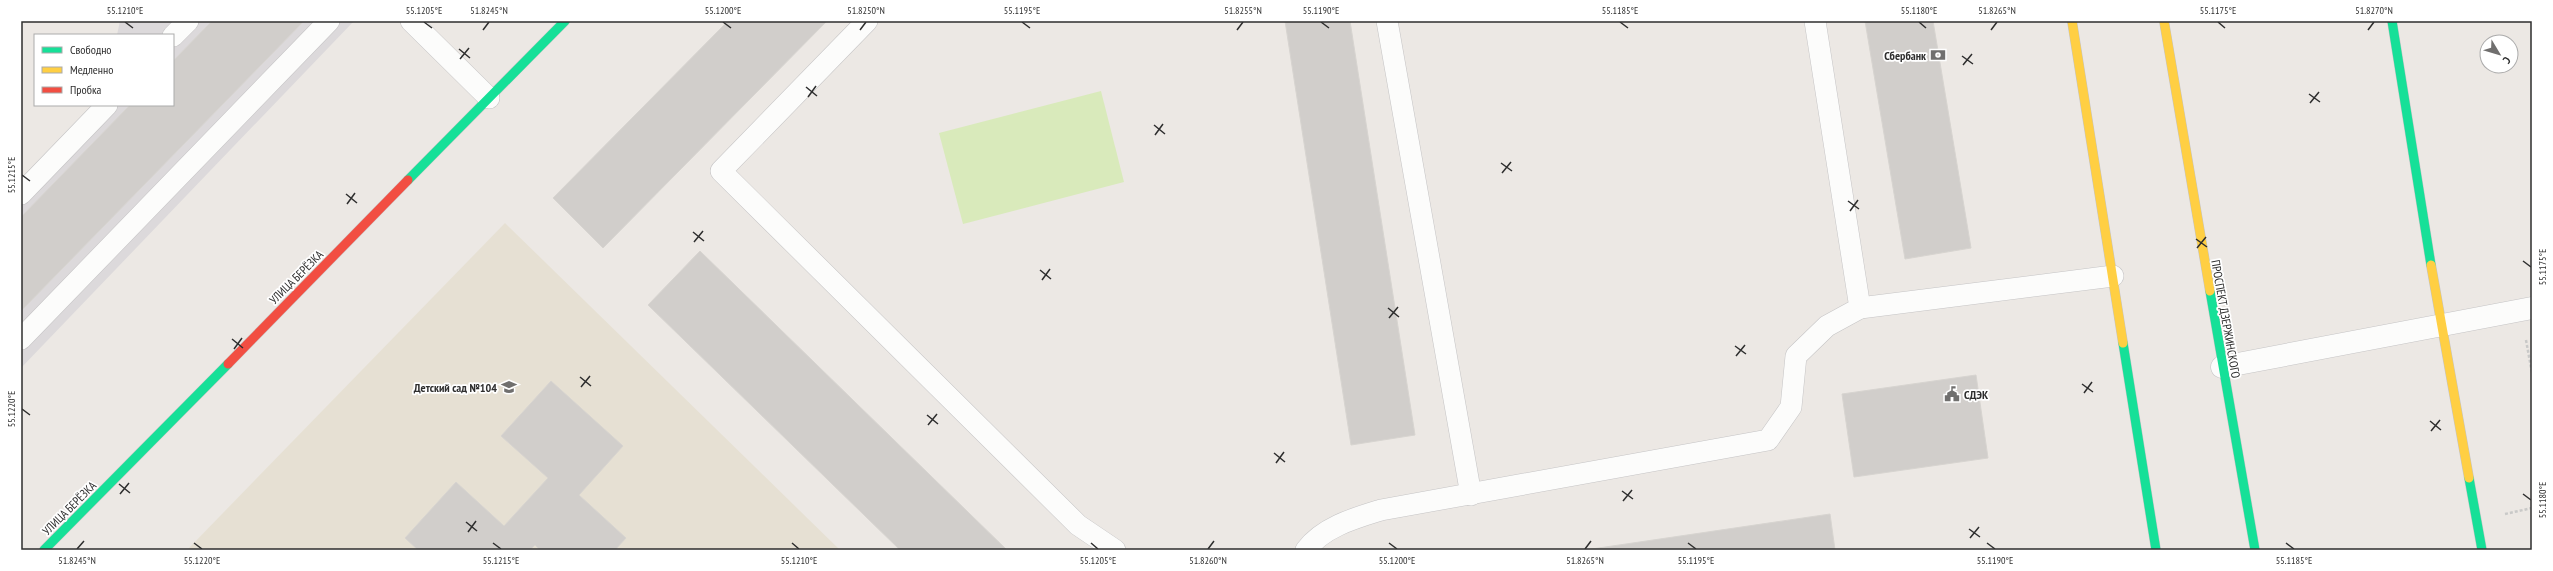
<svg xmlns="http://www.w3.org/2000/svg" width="2553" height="571" font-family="'PT Sans Narrow',sans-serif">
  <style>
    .industrial { fill: #dcd9db }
    .education { fill: #e6e0d3 }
    .pitch { fill: #d9eabb }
    .building { fill: #d1cecb; stroke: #d7d4d0 }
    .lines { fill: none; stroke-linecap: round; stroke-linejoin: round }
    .lane-casing { stroke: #c5c4c5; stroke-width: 22 }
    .street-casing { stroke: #c5c4c5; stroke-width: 23 }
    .fast-casing { stroke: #c5c4c5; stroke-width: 10 }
    .slow-casing { stroke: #c5c4c5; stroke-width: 10 }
    .jam-casing { stroke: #c5c4c5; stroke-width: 10 }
    .path { stroke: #c9c9c8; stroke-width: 2.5; stroke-dasharray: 3 2; stroke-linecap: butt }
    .lane { stroke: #fcfcfb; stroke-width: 21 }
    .street { stroke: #fcfcfb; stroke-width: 22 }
    .fast { stroke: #16e098; stroke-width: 9 }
    .slow { stroke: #ffcf43; stroke-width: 9 }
    .jam { stroke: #f24e42; stroke-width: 9 }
    .ticks { fill: none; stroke: #2e2e2e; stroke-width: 1.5 }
    .labels { text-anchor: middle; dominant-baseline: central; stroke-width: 3.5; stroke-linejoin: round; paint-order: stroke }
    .poi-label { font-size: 12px; font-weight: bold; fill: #2e2e2e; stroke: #fff; text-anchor: end }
    .street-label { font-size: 12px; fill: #2e2e2e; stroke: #fff }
    .neatline { fill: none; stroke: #2e2e2e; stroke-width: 1.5 }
    .ticks-label { font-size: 10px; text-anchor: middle; fill: #2e2e2e }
  </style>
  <rect width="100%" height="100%" fill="#ece8e4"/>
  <path class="industrial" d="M120 21H354L21 368V183L97 105H173V35H117Z"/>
  <path class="education" d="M505 223 840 550H187Z"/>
  <path class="pitch" d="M1101 91 1124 182 963 224 939 133Z"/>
  <g class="building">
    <path d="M212 21H304L21 311V217L130 105H173V61Z"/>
    <path d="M728 21H827L603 248 553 198Z"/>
    <path d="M1285 21H1350L1415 435 1351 445Z"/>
    <path d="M1865 21H1933L1971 248 1905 259Z"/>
    <path d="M700 251 1007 550H900L648 305Z"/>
    <path d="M1976 375 1988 458 1854 477 1842 394Z"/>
    <path d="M551 381 623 446 579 495 626 538 615 550H540L535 545 530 550H418L405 538 456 482 504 526 548 478 501 436Z"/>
    <path d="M1830 514 1835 550H1585Z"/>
  </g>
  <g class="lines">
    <g class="lane-casing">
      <g id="lane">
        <path d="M411 21 489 98"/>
        <path d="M867 21 721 171 1078 525 1115 550"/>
        <path d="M1387 21 1471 495"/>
        <path d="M173 36 188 21"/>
        <path d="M21 194 107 105"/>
        <path d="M1860 308 2113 276"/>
        <path d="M21 339 329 21"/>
        <path d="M1306 550C1323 527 1355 518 1381 510L1768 440 1791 407 1796 356 1827 326 1860 308 1815 21"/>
      </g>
    </g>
    <g class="street-casing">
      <path id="street" d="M2222 367 2532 308"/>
    </g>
    <g class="fast-casing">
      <g id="fast">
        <path d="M2392 21 2431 265"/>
        <path d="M408 180 565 21"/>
        <path d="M2210 291 2255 550"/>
        <path d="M2123 343 2156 550"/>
        <path d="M2469 478 2482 550"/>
        <path d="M44 550 228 364"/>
      </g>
    </g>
    <g class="slow-casing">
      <g id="slow">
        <path d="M2072 21 2123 343"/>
        <path d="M2164 21 2210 291"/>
        <path d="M2431 265 2469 478"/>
      </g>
    </g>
    <g class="jam-casing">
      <path id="jam" d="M228 364 408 180"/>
    </g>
    <g class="path">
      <path d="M2526 340 2532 373"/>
      <path d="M2505 514 2532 508"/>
    </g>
    <use href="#lane" class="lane"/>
    <use href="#street" class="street"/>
    <use href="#fast" class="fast"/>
    <use href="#slow" class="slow"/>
    <use href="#jam" class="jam"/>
  </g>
  <path class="ticks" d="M125 22 133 28M424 22 432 28M723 22 731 28M1022 22 1030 28M1321 22 1329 28M1620 22 1628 28M1919 22 1926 28M2218 22 2225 28M483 30 489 22M860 30 866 22M1237 30 1243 22M1991 30 1997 22M2368 30 2374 22M459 49 470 58M1962 56 1973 64M460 59 469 48M1963 65 1972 54M806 87 817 96M2309 94 2320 102M808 97 816 86M2310 103 2319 92M1154 125 1165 134M1155 135 1163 124M1501 163 1512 171M1502 173 1511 162M22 175 30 181M346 194 357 203M1848 201 1859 209M347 204 355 193M1850 211 1858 200M693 232 704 241M2196 239 2207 247M694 242 703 231M2197 248 2206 237M2523 261 2531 267M1040 270 1051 279M1042 280 1050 269M1388 308 1399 317M1389 318 1398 307M232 339 243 348M1735 346 1746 354M234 349 242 338M1736 356 1745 345M580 377 591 386M2082 384 2093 392M581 387 590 376M2084 393 2092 382M22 409 30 415M927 415 938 424M2430 421 2441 430M928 425 937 414M2431 431 2440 420M1274 453 1285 462M1276 463 1284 452M119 484 130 493M1622 491 1633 499M120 494 129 483M2523 494 2531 500M1623 501 1632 490M466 522 477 531M1969 529 1980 537M468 532 476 521M1970 538 1979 527M194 543 202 549M493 543 501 549M792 543 799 549M1091 543 1098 549M1389 543 1397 549M1688 543 1696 549M1987 543 1995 549M2286 543 2294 549M77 549 84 541M1208 549 1214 541M1585 549 1591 541"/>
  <defs>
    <g id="bank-bare" transform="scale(1.2)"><path d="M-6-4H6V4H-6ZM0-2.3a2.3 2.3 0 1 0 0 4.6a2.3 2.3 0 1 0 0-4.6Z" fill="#706f6e" stroke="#fff" stroke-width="2.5" paint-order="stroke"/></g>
    <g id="school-bare" transform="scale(1.2)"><path d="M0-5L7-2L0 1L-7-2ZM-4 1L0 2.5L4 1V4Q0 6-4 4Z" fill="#706f6e" stroke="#fff" stroke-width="2.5" paint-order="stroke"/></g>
    <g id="civic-bare" transform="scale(1.2)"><path d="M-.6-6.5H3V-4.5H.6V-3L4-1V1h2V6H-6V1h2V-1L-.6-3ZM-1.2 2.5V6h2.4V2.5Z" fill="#706f6e" stroke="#fff" stroke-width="2.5" paint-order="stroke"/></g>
  </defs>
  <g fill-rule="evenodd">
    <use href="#bank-bare" x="1938" y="55"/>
    <use href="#school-bare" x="509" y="387"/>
    <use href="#civic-bare" x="1952" y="394"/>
  </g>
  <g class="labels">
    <g class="poi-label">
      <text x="1926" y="55">Сбербанк</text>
      <text x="497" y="387">Детский сад №104</text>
      <text x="1964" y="394" text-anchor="start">СДЭК</text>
    </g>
    <g class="street-label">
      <text transform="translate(296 277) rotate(-45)">УЛИЦА БЕРЁЗКА</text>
      <text transform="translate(2226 319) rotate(80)">ПРОСПЕКТ ДЗЕРЖИНСКОГО</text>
      <text transform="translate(69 508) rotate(-45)">УЛИЦА БЕРЁЗКА</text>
    </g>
  </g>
  <rect width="2553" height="571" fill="none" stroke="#ffffff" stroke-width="44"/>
  <rect x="34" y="34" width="140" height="72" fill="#ffffff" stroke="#ababab"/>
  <rect x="42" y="47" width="20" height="6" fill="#16e098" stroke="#ababab"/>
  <text x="70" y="54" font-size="12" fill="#2e2e2e">Свободно</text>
  <rect x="42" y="67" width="20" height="6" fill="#ffcf43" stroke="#ababab"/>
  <text x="70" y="74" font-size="12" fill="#2e2e2e">Медленно</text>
  <rect x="42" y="87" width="20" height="6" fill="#f24e42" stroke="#ababab"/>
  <text x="70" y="94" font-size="12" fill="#2e2e2e">Пробка</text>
  <g transform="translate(2499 54) rotate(128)"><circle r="19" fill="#ffffff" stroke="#ababab"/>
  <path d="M0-3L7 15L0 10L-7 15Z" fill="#706f6e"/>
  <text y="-6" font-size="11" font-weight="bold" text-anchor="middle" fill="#2e2e2e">С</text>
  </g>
  <rect x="22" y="22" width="2509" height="527" class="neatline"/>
  <g class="ticks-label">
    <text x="125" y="14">55.1210°E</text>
    <text x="424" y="14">55.1205°E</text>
    <text x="489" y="14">51.8245°N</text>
    <text x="723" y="14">55.1200°E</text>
    <text x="866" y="14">51.8250°N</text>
    <text x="1022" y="14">55.1195°E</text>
    <text x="1243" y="14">51.8255°N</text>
    <text x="1321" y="14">55.1190°E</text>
    <text x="1620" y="14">55.1185°E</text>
    <text x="1919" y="14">55.1180°E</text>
    <text x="1997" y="14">51.8265°N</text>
    <text x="2218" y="14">55.1175°E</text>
    <text x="2374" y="14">51.8270°N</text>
    <text transform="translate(11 175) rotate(-90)" y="4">55.1215°E</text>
    <text transform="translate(2542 267) rotate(-90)" y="4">55.1175°E</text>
    <text transform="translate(11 409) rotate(-90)" y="4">55.1220°E</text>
    <text transform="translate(2542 500) rotate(-90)" y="4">55.1180°E</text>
    <text x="77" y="564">51.8245°N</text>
    <text x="202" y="564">55.1220°E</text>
    <text x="501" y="564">55.1215°E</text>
    <text x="799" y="564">55.1210°E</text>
    <text x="1098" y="564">55.1205°E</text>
    <text x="1208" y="564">51.8260°N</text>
    <text x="1397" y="564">55.1200°E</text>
    <text x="1585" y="564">51.8265°N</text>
    <text x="1696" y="564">55.1195°E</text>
    <text x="1995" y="564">55.1190°E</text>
    <text x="2294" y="564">55.1185°E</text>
  </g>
</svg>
